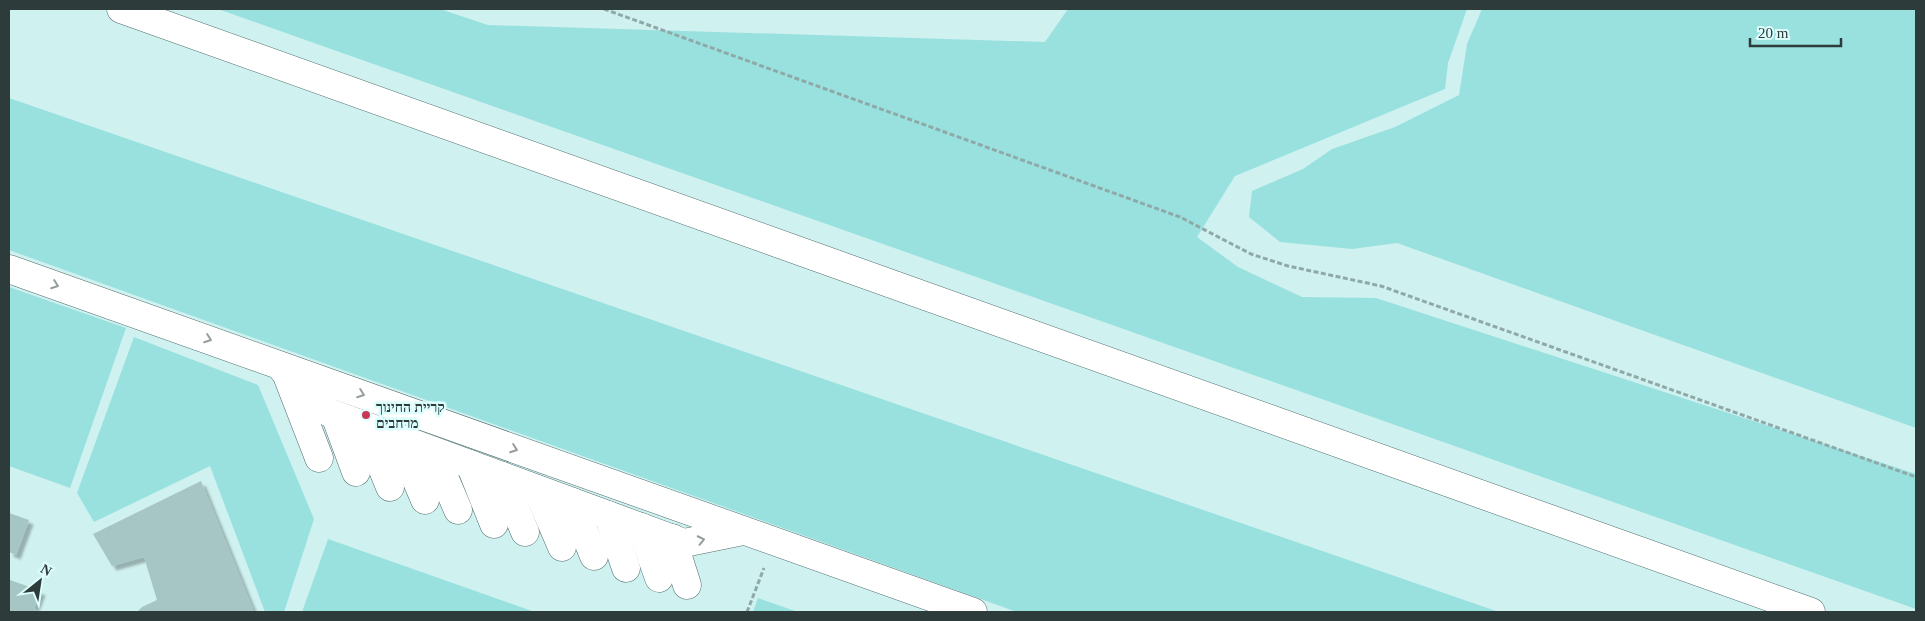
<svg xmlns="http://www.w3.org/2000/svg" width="1925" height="621" font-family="'Times New Roman','Noto Sans Hebrew',serif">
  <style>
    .green { fill: #99e1df }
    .building { fill: #a5c6c4; filter: url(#shadow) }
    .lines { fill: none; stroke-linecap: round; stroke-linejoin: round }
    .minor-casing { stroke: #506e6e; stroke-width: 29 }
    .major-casing { stroke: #506e6e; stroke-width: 29 }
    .path { stroke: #8fa9a8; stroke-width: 3; stroke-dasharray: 5 2.5; stroke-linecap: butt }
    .minor { stroke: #fff; stroke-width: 28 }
    .major { stroke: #fff; stroke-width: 28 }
    .oneway { stroke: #969d9d }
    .poi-dot { fill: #c83854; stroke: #dcfefd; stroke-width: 2 }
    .labels { text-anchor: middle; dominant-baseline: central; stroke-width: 5; stroke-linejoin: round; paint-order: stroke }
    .poi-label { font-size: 14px; font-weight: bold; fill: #2e3b3b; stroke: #dcfefd; text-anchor: start }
  </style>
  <defs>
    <filter id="shadow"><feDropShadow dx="4.5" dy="4.5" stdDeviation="1" flood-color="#0004"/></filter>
  </defs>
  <rect width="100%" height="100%" fill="#cff1f0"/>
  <g class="green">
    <path d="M218 9H440L488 25 1045 42 1068 9H1467L1448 63 1445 89 1235 176 1197 237 1238 267 1302 297 1376 298 1916 474V609Z"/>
    <path d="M1482 9H1916V428L1397 243 1352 249 1280 242 1249 217 1252 191 1303 169 1332 149 1395 127 1459 95 1467 44Z"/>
    <path d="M9 98 1499 612H1017L9 250Z"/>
    <path d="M9 287 126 328 70 488 9 466Z"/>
    <path d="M134 337 258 385 314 519 284 612H265L210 466 94 522 77 493Z"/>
    <path d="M328 539 535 612H302Z"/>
    <path d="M758 598 798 612H753Z"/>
  </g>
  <g class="building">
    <path d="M201 481 254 612H137L142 607 157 600 144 557 112 566 93 534Z"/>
    <path d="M9 513 29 520 16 555 9 552Z"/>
    <path d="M10 580 41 591 34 609 42 612H9Z"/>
  </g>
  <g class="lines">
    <g class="minor-casing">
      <g id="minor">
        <path d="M9 269 973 612"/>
        <path d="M284 371 328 412 684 543 743 531"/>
        <path d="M288 378 319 458"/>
        <path d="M335 415 356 472"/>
        <path d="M365 426 390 487"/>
        <path d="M399 439 425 500"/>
        <path d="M433 451 458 510"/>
        <path d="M470 464 494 524"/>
        <path d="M502 476 525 532"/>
        <path d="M537 489 562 547"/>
        <path d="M572 502 594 556"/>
        <path d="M608 515 626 568"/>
        <path d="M641 527 659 578"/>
        <path d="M672 538 687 585"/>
      </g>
    </g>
    <g class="major-casing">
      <path id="major" d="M121 9 1811 612"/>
    </g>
    <g class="path">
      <path d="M604 9 1180 217 1251 254 1288 266 1381 286 1916 477"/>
      <path d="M747 612 764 568"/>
    </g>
    <use href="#minor" class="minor"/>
    <use href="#major" class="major"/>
  </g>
  <defs><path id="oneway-chevron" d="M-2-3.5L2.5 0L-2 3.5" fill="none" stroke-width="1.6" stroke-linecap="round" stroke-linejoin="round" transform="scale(1.25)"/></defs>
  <g class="oneway">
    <use href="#oneway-chevron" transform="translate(55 285) rotate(20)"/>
    <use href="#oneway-chevron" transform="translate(208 339) rotate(20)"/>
    <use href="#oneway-chevron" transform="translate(361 394) rotate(20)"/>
    <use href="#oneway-chevron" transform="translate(514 449) rotate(20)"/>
    <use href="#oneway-chevron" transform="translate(701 540) rotate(-12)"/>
  </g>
  <circle class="poi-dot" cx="366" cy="415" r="5"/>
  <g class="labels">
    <g class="poi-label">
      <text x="376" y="407">קריית החינוך<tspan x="376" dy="16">מרחבים</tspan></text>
    </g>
  </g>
  <rect width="1925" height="621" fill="none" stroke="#2e3b3b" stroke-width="20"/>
  <g transform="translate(40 581) rotate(30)" stroke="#dcfefd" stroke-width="4" paint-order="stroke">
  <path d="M0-4L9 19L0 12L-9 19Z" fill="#2e3b3b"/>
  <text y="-8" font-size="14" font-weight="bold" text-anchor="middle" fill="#2e3b3b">N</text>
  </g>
  <path d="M1750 38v8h91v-8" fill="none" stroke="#2e3b3b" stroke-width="2.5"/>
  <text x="1758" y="38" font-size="15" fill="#2e3b3b" stroke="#dcfefd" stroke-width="4" paint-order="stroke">20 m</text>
</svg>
